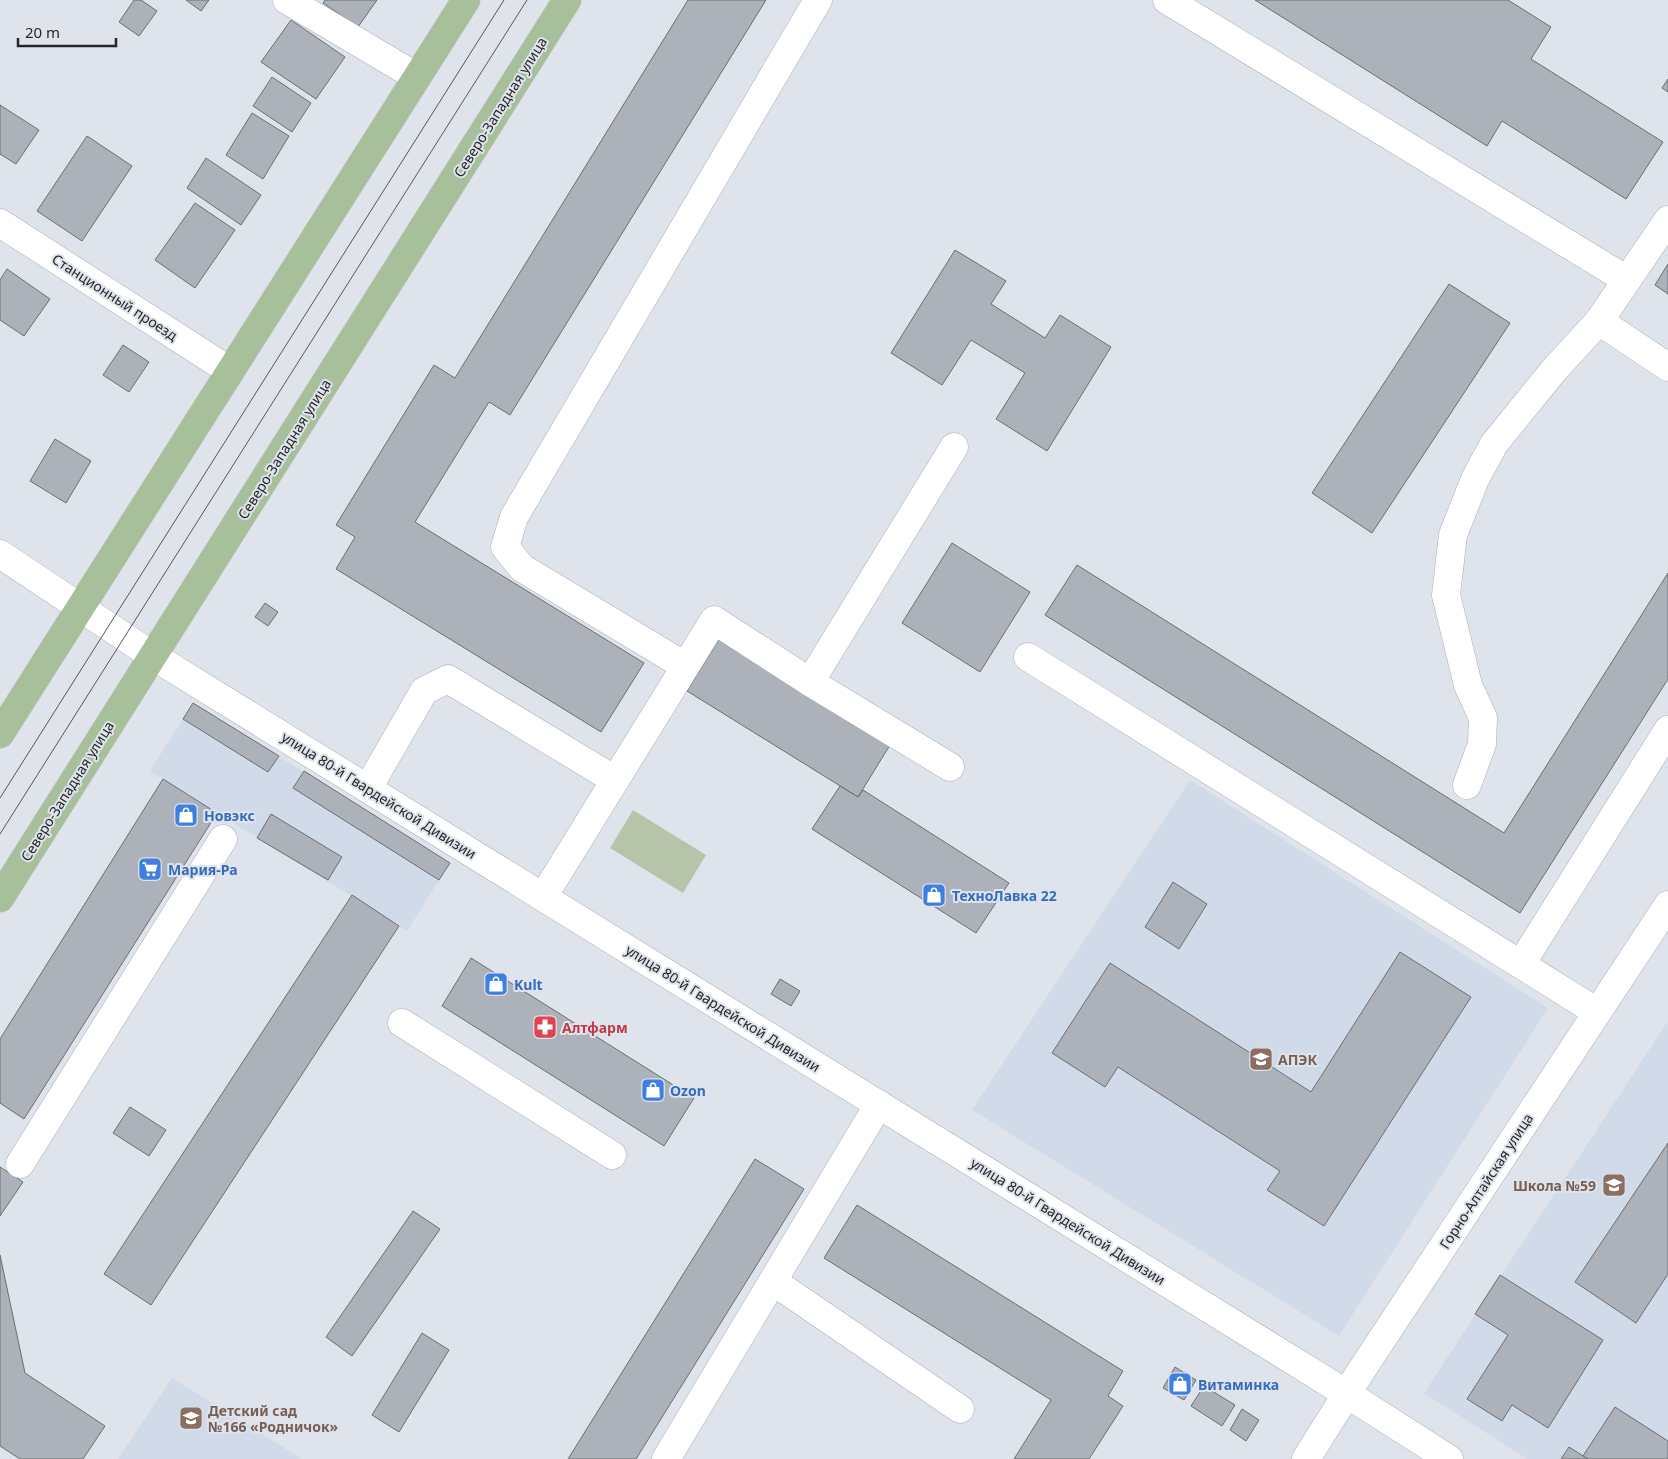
<svg xmlns="http://www.w3.org/2000/svg" width="1668" height="1459" font-family="'Noto Sans',sans-serif">
  <style>
    .built { fill: #d1dae8 }
    .green { fill: #b6c4a9 }
    .building { fill: #adb1b9; stroke: #6a6f75 }
    .lines { fill: none; stroke-linecap: round; stroke-linejoin: round }
    .minor-casing { stroke: #aaafb6; stroke-width: 29 }
    .major-casing { stroke: #c2c2c3; stroke-width: 29 }
    .minor { stroke: #fff; stroke-width: 28 }
    .major { stroke: #a7bf9a; stroke-width: 28 }
    .tram { stroke: #55575c; stroke-width: 1 }
    .labels { text-anchor: middle; dominant-baseline: central; stroke-width: 4; stroke-linejoin: round; paint-order: stroke }
    .street-label { font-size: 14px; fill: #252629; stroke: #dfe4ec }
    .shop-label { font-size: 14px; font-weight: bold; fill: #366cbe; stroke: #dfe4ec; text-anchor: start }
    .health-label { font-size: 14px; font-weight: bold; fill: #be3a42; stroke: #dfe4ec; text-anchor: start }
    .education-label { font-size: 14px; font-weight: bold; fill: #785e54; stroke: #dfe4ec; text-anchor: start }
  </style>
  <rect width="100%" height="100%" fill="#dfe4ec"/>
  <g class="built">
    <path d="M193 703 450 863 407 931 150 771Z"/>
    <path d="M1190 780 1548 1008 1339 1336 972 1110Z"/>
    <path d="M1668 1021V1459H1527L1424 1393Z"/>
    <path d="M172 1378 302 1459H118Z"/>
  </g>
  <path class="green" d="M633 810 706 855 683 893 610 848Z"/>
  <g class="building">
    <path d="M134 0H141L157 11 139 36 119 22Z"/>
    <path d="M186 0H209L201 11Z"/>
    <path d="M325 0H377L358 27 323 3Z"/>
    <path d="M688 0H766L510 415 489 402 415 522 644 663 601 732 336 569 355 537 336 525 434 365 455 378Z"/>
    <path d="M1255 0H1508L1551 27 1531 59 1663 142 1626 199 1502 121 1487 146Z"/>
    <path d="M291 20 345 57 316 99 261 62Z"/>
    <path d="M272 77 311 103 292 132 253 106Z"/>
    <path d="M1668 79V92L1662 88Z"/>
    <path d="M0 105 39 130 16 164 0 154Z"/>
    <path d="M252 113 289 136 263 179 226 155Z"/>
    <path d="M87 136 132 166 82 241 37 211Z"/>
    <path d="M206 158 261 195 241 225 187 188Z"/>
    <path d="M195 203 235 230 195 288 155 260Z"/>
    <path d="M955 250 1006 281 991 304 1045 338 1060 315 1111 347 1047 451 996 419 1025 373 971 340 942 385 891 353Z"/>
    <path d="M1668 264V294L1655 285Z"/>
    <path d="M7 269 50 299 24 336 0 320V280Z"/>
    <path d="M1449 284 1510 323 1372 533 1312 493Z"/>
    <path d="M123 345 149 362 129 392 103 375Z"/>
    <path d="M55 439 91 461 66 503 30 481Z"/>
    <path d="M952 543 1030 592 980 672 902 623Z"/>
    <path d="M1077 565 1504 833 1668 573V679L1520 913 1045 615Z"/>
    <path d="M265 603 278 612 268 626 255 617Z"/>
    <path d="M719 639 890 745 858 797 687 691Z"/>
    <path d="M193 703 279 756 268 772 183 719Z"/>
    <path d="M304 771 450 863 439 880 293 788Z"/>
    <path d="M163 779 217 813 24 1119 0 1103V1039Z"/>
    <path d="M840 786 858 797 863 790 1009 883 976 933 812 829Z"/>
    <path d="M271 814 342 857 328 880 257 838Z"/>
    <path d="M1173 882 1207 904 1179 949 1145 927Z"/>
    <path d="M352 895 399 926 151 1305 104 1274Z"/>
    <path d="M1400 952 1471 997 1324 1226 1267 1190 1280 1171 1118 1067 1105 1087 1052 1053 1110 963 1311 1092Z"/>
    <path d="M471 958 694 1098 664 1146 442 1006Z"/>
    <path d="M780 979 800 991 791 1006 771 994Z"/>
    <path d="M130 1107 166 1130 149 1156 113 1133Z"/>
    <path d="M1668 1143V1274L1636 1323 1575 1282Z"/>
    <path d="M755 1159 804 1189 636 1459H568Z"/>
    <path d="M0 1167 23 1182 0 1216Z"/>
    <path d="M857 1205 1123 1371 1108 1396 1123 1406 1089 1459H1014L1051 1400 824 1258Z"/>
    <path d="M413 1211 440 1229 352 1356 326 1337Z"/>
    <path d="M0 1255 25 1373 105 1426 83 1459H20L0 1446Z"/>
    <path d="M1500 1275 1603 1340 1548 1428 1512 1405 1502 1421 1467 1399 1508 1335 1475 1314Z"/>
    <path d="M422 1333 449 1350 399 1432 372 1415Z"/>
    <path d="M1175 1367 1196 1380 1184 1400 1163 1388Z"/>
    <path d="M1204 1386 1235 1405 1222 1426 1191 1406Z"/>
    <path d="M1615 1407 1668 1441V1459H1588L1583 1456Z"/>
    <path d="M1242 1409 1259 1420 1246 1441 1230 1430Z"/>
    <path d="M1569 1447 1583 1456 1588 1459H1561Z"/>
  </g>
  <g class="lines">
    <g class="minor-casing">
      <g id="minor">
        <path d="M287 0 417 77"/>
        <path d="M1167 0 1627 280 1668 220"/>
        <path d="M0 223 230 371"/>
        <path d="M1627 280 1599 321 1668 367"/>
        <path d="M0 554 153 656 1347 1394 1449 1459"/>
        <path d="M1028 657 1597 1012"/>
        <path d="M685 666 522 568 505 547 514 517 818 0"/>
        <path d="M810 682 954 447"/>
        <path d="M1467 785 1482 744 1483 718 1468 685 1446 595 1453 535 1475 479 1494 444 1554 370 1599 321"/>
        <path d="M368 788 424 691 448 679 615 780"/>
        <path d="M543 897 714 620 810 682 950 767"/>
        <path d="M1521 964 1668 730"/>
        <path d="M402 1023 612 1155"/>
        <path d="M20 1164 223 839"/>
        <path d="M774 1282 960 1409"/>
        <path d="M666 1459 879 1104"/>
        <path d="M1306 1459 1363 1368 1668 905"/>
      </g>
    </g>
    <g class="major-casing">
      <g id="major">
        <path d="M0 734 466 0"/>
        <path d="M0 898 567 0"/>
      </g>
    </g>
    <use href="#minor" class="minor"/>
    <use href="#major" class="major"/>
    <g class="tram">
      <path d="M0 798 504 0"/>
      <path d="M0 834 527 0"/>
    </g>
  </g>
  <defs>
    <g id="shop-square" transform="scale(1.25)"><rect x="-9" y="-9" width="18" height="18" rx="4" fill="#3f7fe0" stroke="#dfe4ec"/><path d="M-5-2.5h2.3a2.7 3.5 0 0 1 5.4 0H5L5.5 6h-11ZM-1.5-2.5h3a1.5 2.3 0 0 0-3 0Z" fill="#fff"/></g>
    <g id="supermarket-square" transform="scale(1.25)"><rect x="-9" y="-9" width="18" height="18" rx="4" fill="#3f7fe0" stroke="#dfe4ec"/><path d="M-6-5.5h2.5l.6 2H6L4.5 2H-2.5L-4.4-4H-6ZM-1.5 3.2a1.3 1.3 0 1 0 .1 0ZM3 3.2a1.3 1.3 0 1 0 .1 0Z" fill="#fff"/></g>
    <g id="pharmacy-square" transform="scale(1.25)"><rect x="-9" y="-9" width="18" height="18" rx="4" fill="#e0444e" stroke="#dfe4ec"/><path d="M-2-6h4v4h4v4h-4v4h-4v-4h-4v-4h4Z" fill="#fff"/></g>
    <g id="university-square" transform="scale(1.25)"><rect x="-9" y="-9" width="18" height="18" rx="4" fill="#8d6e63" stroke="#dfe4ec"/><path d="M0-5L7-2L0 1L-7-2ZM-4 1L0 2.5L4 1V4Q0 6-4 4Z" fill="#fff"/></g>
    <g id="school-square" transform="scale(1.25)"><rect x="-9" y="-9" width="18" height="18" rx="4" fill="#8d6e63" stroke="#dfe4ec"/><path d="M0-5L7-2L0 1L-7-2ZM-4 1L0 2.5L4 1V4Q0 6-4 4Z" fill="#fff"/></g>
  </defs>
  <g fill-rule="evenodd">
    <use href="#shop-square" x="186" y="815"/>
    <use href="#supermarket-square" x="150" y="869"/>
    <use href="#shop-square" x="934" y="895"/>
    <use href="#shop-square" x="496" y="984"/>
    <use href="#pharmacy-square" x="545" y="1027"/>
    <use href="#university-square" x="1261" y="1059"/>
    <use href="#shop-square" x="653" y="1090"/>
    <use href="#school-square" x="1614" y="1185"/>
    <use href="#shop-square" x="1180" y="1384"/>
    <use href="#school-square" x="191" y="1418"/>
  </g>
  <g class="labels">
    <g class="street-label">
      <text transform="translate(500 107) rotate(-58)">Северо-Западная улица</text>
      <text transform="translate(115 297) rotate(33)">Станционный проезд</text>
      <text transform="translate(284 449) rotate(-58)">Северо-Западная улица</text>
      <text transform="translate(67 791) rotate(-58)">Северо-Западная улица</text>
      <text transform="translate(379 795) rotate(32)">улица 80-й Гвардейской Дивизии</text>
      <text transform="translate(723 1008) rotate(32)">улица 80-й Гвардейской Дивизии</text>
      <text transform="translate(1486 1181) rotate(-57)">Горно-Алтайская улица</text>
      <text transform="translate(1068 1221) rotate(32)">улица 80-й Гвардейской Дивизии</text>
    </g>
    <g class="shop-label">
      <text x="204" y="815">Новэкс</text>
      <text x="168" y="869">Мария-Ра</text>
      <text x="952" y="895">ТехноЛавка 22</text>
      <text x="514" y="984">Kult</text>
      <text x="670" y="1090">Ozon</text>
      <text x="1198" y="1384">Витаминка</text>
    </g>
    <g class="health-label">
      <text x="562" y="1027">Алтфарм</text>
    </g>
    <g class="education-label">
      <text x="1278" y="1059">АПЭК</text>
      <text x="1596" y="1185" text-anchor="end">Школа №59</text>
      <text x="208" y="1410">Детский сад<tspan x="208" dy="16">№166 «Родничок»</tspan></text>
    </g>
  </g>
  <path d="M18 38v8h98v-8" fill="none" stroke="#252629" stroke-width="2.5"/>
  <text x="25" y="38" font-size="15" fill="#252629" stroke="#dfe4ec" stroke-width="4" paint-order="stroke">20 m</text>
</svg>
